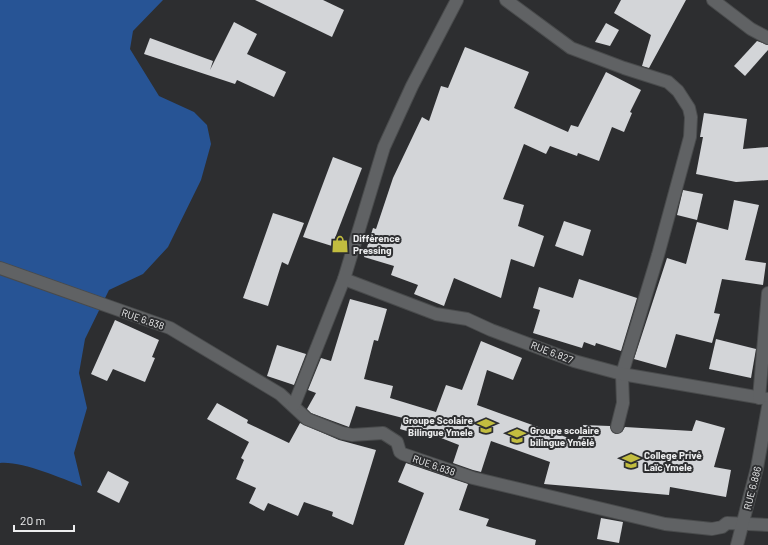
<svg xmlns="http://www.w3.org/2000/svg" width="768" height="545" font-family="Barlow,sans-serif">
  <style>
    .forest { fill: #275495 }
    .building { fill: #d3d5d8 }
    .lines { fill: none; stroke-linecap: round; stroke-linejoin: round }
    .lane-casing { stroke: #494b4c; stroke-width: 14 }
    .street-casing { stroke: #494b4c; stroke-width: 14 }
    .lane { stroke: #606264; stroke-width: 12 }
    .street { stroke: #606264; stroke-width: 12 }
    .labels { text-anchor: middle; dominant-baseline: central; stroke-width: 4; stroke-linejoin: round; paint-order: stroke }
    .poi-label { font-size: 10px; font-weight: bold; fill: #edeeef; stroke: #2d2e30; text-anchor: start }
    .street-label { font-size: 10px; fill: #edeeef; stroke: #2d2e30 }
  </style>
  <rect width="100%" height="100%" fill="#2d2e30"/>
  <path class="forest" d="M0 0H163L133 31 130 49 159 96 194 112 207 125 211 144 201 180 168 247 143 274 109 290 85 339 79 373 87 408 74 453 82 486C60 478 22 461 0 463Z"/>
  <g class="building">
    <path d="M255 0H323L344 10 332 37Z"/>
    <path d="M621 0H686L649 68 642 66 651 35 614 13Z"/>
    <path d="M234 22 257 34 247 54 286 72 274 97 237 80 235 84 144 54 150 38 213 61 210 70Z"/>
    <path d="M606 23 619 30 610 46 595 42Z"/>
    <path d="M757 41 768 45V50L745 76 734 66Z"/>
    <path d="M465 47 529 72 514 108 568 132 571 125 578 127 606 72 641 90 630 112 632 113 624 132 612 127 599 161 578 153 577 156 550 146 546 154 524 144 503 199 524 205 518 226 544 236 534 267 511 259 501 298 454 278 444 306 414 294 418 285 391 275 394 266 364 257 373 228 376 229 393 178 422 117 429 121 441 86 448 88Z"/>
    <path d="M704 113 747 119 743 149 768 147V180L736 182 696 174 703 137H700Z"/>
    <path d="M333 157 362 168 332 246 303 237Z"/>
    <path d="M683 190 703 194 697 220 677 215Z"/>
    <path d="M734 200 759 205 745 260 766 263 763 285 722 279 714 313 720 314 712 343 676 334 666 368 634 359 667 258 686 264 697 222 728 230Z"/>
    <path d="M273 213 304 223 288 265 282 262 268 306 243 298Z"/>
    <path d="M564 221 591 230 583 256 555 246Z"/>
    <path d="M579 279 637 298 621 351 596 343 595 346 584 342 582 348 533 333 540 310 533 308 539 287 573 298Z"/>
    <path d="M350 299 387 309 378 341 374 340 364 379 393 386 390 398 436 412 446 385 462 390 481 341 522 358 513 380 487 370 477 405 577 441 583 425 610 426 612 432 616 434 622 432 625 427 692 431 696 420 725 428 714 467 731 470 726 497 670 487 669 495 544 484 550 462 491 441 481 472 473 470 453 463 459 445 426 432 424 436 400 429 403 418 356 406 349 427 311 413 307 409 316 393 308 390 321 358 331 361Z"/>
    <path d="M115 320 159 340 152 357 155 358 145 382 113 369 107 381 91 374Z"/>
    <path d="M716 339 756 349 751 378 709 369Z"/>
    <path d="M277 345 306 354 294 385 267 376Z"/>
    <path d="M217 403 248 420 247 423 289 443 300 423 339 440 376 450 353 525 332 516 333 512 304 502 298 516 268 503 264 511 249 503 256 488 236 479 244 460 241 458 249 442 207 419Z"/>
    <path d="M406 463 468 484 459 510 489 519 486 526 536 540 535 545H404L424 493 398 482Z"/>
    <path d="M108 471 129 482 119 503 97 492Z"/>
    <path d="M601 518 623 522 619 543 597 539Z"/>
  </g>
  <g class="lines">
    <g class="lane-casing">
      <path id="lane" d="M617 427 623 403 622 374"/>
    </g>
    <g class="street-casing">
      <g id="street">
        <path d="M506 0 571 48 624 68 668 82 678 91 689 108 691 117 690 137 658 255 622 374"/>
        <path d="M713 0 751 29 768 38"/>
        <path d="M0 268 170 328 280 394 307 419 342 433 352 435 383 433 397 442 400 452 403 454 473 478 665 524 712 529 722 527 727 523 768 525"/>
        <path d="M344 279 436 314 467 319 491 330 574 361 622 374 768 399"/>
        <path d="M759 398 768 293"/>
        <path d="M294 405 344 279 384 147 412 86 457 0"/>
        <path d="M737 545 757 468 768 407"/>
      </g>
    </g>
    <use href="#lane" class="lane"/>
    <use href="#street" class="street"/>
  </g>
  <defs>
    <g id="shop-bare" transform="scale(1.38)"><path d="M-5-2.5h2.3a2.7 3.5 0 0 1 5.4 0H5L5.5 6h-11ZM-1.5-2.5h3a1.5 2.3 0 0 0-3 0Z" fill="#c2bd3f" stroke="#2d2e30" stroke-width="2.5" paint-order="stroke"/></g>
    <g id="school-bare" transform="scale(1.38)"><path d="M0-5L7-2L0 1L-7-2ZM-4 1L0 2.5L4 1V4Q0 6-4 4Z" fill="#c2bd3f" stroke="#2d2e30" stroke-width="2.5" paint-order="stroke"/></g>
  </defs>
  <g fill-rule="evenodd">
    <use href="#shop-bare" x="340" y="244"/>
    <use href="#school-bare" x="486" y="426"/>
    <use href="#school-bare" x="517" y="436"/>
    <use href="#school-bare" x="631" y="461"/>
  </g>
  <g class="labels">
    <g class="poi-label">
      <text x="353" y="238">Différence<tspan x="353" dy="12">Pressing</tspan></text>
      <text x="473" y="420" text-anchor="end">Groupe Scolaire<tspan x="473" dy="12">Bilingue Ymele</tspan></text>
      <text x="530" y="430">Groupe scolaire<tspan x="530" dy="12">bilingue Ymélé</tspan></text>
      <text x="644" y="455">College Privé<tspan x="644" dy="12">Laïc Ymele</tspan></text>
    </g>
    <g class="street-label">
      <text transform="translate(143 319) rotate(19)">RUE 6.838</text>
      <text transform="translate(552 352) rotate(21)">RUE 6.827</text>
      <text transform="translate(434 465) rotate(19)">RUE 6.838</text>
      <text transform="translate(752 488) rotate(-76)">RUE 6.886</text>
    </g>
  </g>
  <path d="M14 525v6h60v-6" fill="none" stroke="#edeeef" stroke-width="2"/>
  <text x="20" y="525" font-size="12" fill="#edeeef" stroke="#2d2e30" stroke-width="3" paint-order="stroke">20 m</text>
</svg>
